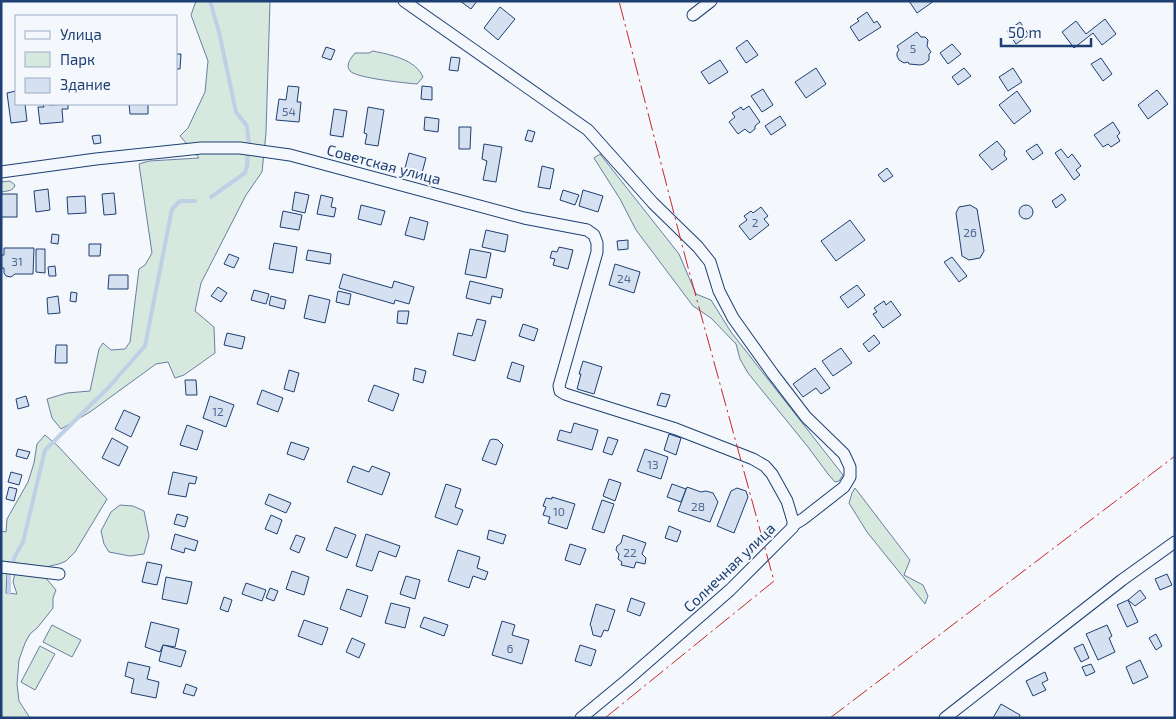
<svg xmlns="http://www.w3.org/2000/svg" width="1176" height="719" font-family="'Exo 2',sans-serif">
  <style>
    .green { fill: #d7e8df; stroke: #687fa3 }
    .lines { fill: none; stroke-linecap: round; stroke-linejoin: round }
    .stream { stroke: #bed0e5; stroke-width: 4 }
    .building { fill: #d5e0f0; stroke: #1d3f73 }
    .minor-casing { stroke: #1d3f73; stroke-width: 13 }
    .minor { stroke: #f4f7fb; stroke-width: 11 }
    .power { stroke: #c62828; stroke-width: 1; stroke-dasharray: 18 4 2.5 4; stroke-linecap: butt }
    .labels { text-anchor: middle; dominant-baseline: central; stroke-width: 4; stroke-linejoin: round; paint-order: stroke }
    .number-label { font-size: 12px; fill: #4b6792 }
    .street-label { font-size: 15px; fill: #1d3f73; stroke: #f4f7fb }
  </style>
  <rect width="100%" height="100%" fill="#f4f7fb"/>
  <g class="green">
    <path d="M196 1H270L266 133 262 172 246 195 201 283 195 311 214 327 215 353 184 375 175 378 168 362 156 364 90 412 61 429 52 418 47 399 67 393 90 391 99 349 103 343 111 350 125 349 130 342 139 269 145 265 152 253 139 164 149 161 199 158 180 136 188 128 205 92 208 61 191 15Z"/>
    <path d="M373 51C391 55 415 59 423 77L417 84C405 83 356 78 350 71 345 65 351 58 355 53H369Z"/>
    <path d="M600 154 679 254 696 294 711 300 731 332 843 475 839 481 835 482 828 474 808 447 748 373 740 359 736 344 711 318 693 306 636 230 620 199 594 158Z"/>
    <path d="M10 181 15 185C14 191 7 191 1 192V182Z"/>
    <path d="M45 435 58 446 107 499 75 552 66 561 59 564 46 567 1 561V531L6 532 7 519 28 482 34 463 37 444Z"/>
    <path d="M855 488 910 560 904 575 923 585 928 596 925 604 867 532 849 503 852 493Z"/>
    <path d="M120 505 133 506 144 511 149 536 144 554 130 556 109 552 104 544 101 531 111 512Z"/>
    <path d="M1 572H7L6 593 17 594 13 582 15 573 45 577 56 590 53 598V608L38 627 30 634 25 643 19 660 17 684 19 701 30 718H1Z"/>
    <path d="M52 625 81 640 72 657 43 642Z"/>
    <path d="M40 646 55 654 35 690 21 682Z"/>
  </g>
  <g class="lines">
    <g class="stream">
      <path d="M210 1 219 32 236 112 247 126 249 144"/>
      <path d="M211 197 245 173 247 166 248 153"/>
      <path d="M9 593V575L15 556 23 542 45 450 108 388 145 346 172 209 180 201H195"/>
    </g>
  </g>
  <g class="building">
    <path d="M460 1H477L471 9Z"/>
    <path d="M909 1H934L917 13Z"/>
    <path d="M500 7 515 19 498 40 484 28Z"/>
    <path d="M867 12 874 23 877 21 881 27 859 41 850 27 859 21 857 19Z"/>
    <path d="M1105 19 1116 34 1102 45 1093 33 1074 48 1062 32 1076 21 1086 34Z"/>
    <path d="M1020 22 1029 35 1016 44 1007 31Z"/>
    <path d="M917 32 921 37H925L928 40 927 46 931 52 929 54V60L924 64 920 65 909 64 908 62 904 63 899 60 897 56V53L899 50 897 46Z"/>
    <path d="M747 40 758 55 746 63 736 48Z"/>
    <path d="M952 44 961 54 948 64 940 53Z"/>
    <path d="M326 47 335 50 331 60 322 57Z"/>
    <path d="M176 54H181L180 69H176Z"/>
    <path d="M451 57 460 58 458 71 449 70Z"/>
    <path d="M1101 58 1112 74 1103 81 1091 64Z"/>
    <path d="M720 60 728 72 709 84 701 72Z"/>
    <path d="M816 68 826 84 806 98 795 82Z"/>
    <path d="M964 68 971 76 958 85 952 77Z"/>
    <path d="M1013 68 1022 82 1008 91 999 77Z"/>
    <path d="M288 86 299 87 297 102H301L299 122 276 120 279 99 286 100Z"/>
    <path d="M422 86 432 87V100L421 99Z"/>
    <path d="M763 89 773 105 762 112 751 96Z"/>
    <path d="M1157 90 1168 104 1148 119 1138 105Z"/>
    <path d="M16 91V104H25L27 121 11 123 7 93Z"/>
    <path d="M1017 91 1031 111 1014 124 999 105Z"/>
    <path d="M43 104H49V105L68 104V109H62L63 122 40 124 38 107H44Z"/>
    <path d="M129 104H148V114H130Z"/>
    <path d="M749 106 760 122 755 126V129L750 133 747 131 745 129 738 134 729 122 735 117 732 113 741 107 743 110Z"/>
    <path d="M368 107 384 110 378 146 365 144 367 134 364 133Z"/>
    <path d="M334 109 347 111 343 137 330 135Z"/>
    <path d="M780 116 786 125 771 135 765 126Z"/>
    <path d="M425 117 439 119 438 132 424 130Z"/>
    <path d="M1113 122 1120 133 1117 136 1120 141 1111 147 1108 144 1103 147 1094 135Z"/>
    <path d="M459 127H471L470 149H459Z"/>
    <path d="M528 130 535 132 532 142 525 140Z"/>
    <path d="M100 135 101 143 94 144 92 136Z"/>
    <path d="M997 141 1005 151 1004 155 1007 159 992 170 979 155Z"/>
    <path d="M484 144 502 147 496 182 483 180 487 161 482 159Z"/>
    <path d="M1037 144 1043 153 1033 160 1026 151Z"/>
    <path d="M1061 149 1068 158 1072 154 1081 166 1076 170 1080 175 1074 180 1055 153Z"/>
    <path d="M409 153 426 158 422 173 405 168Z"/>
    <path d="M542 166 554 169 550 189 538 187Z"/>
    <path d="M887 168 893 176 884 182 878 175Z"/>
    <path d="M48 189 50 210 36 212 34 191Z"/>
    <path d="M563 190 579 195 575 205 560 200Z"/>
    <path d="M583 190 603 196 598 212 579 206Z"/>
    <path d="M295 192 309 195 305 213 292 210Z"/>
    <path d="M114 193 116 214 104 215 102 194Z"/>
    <rect x="1" y="194" width="16" height="23"/>
    <path d="M1062 194 1066 200 1056 208 1052 201Z"/>
    <path d="M321 195 333 198 331 207 336 208 334 217 317 214Z"/>
    <path d="M85 196 86 213 68 214 67 197Z"/>
    <path d="M361 205 385 211 381 225 358 219Z"/>
    <path d="M970 205 977 209 984 251 980 258 969 260 962 256 956 213 959 207Z"/>
    <circle cx="1026" cy="212" r="7"/>
    <path d="M761 207 768 216 764 219 769 225 750 240 739 226 747 220 744 216 751 211 753 213Z"/>
    <path d="M283 211 302 215 299 230 280 227Z"/>
    <path d="M410 217 428 222 424 240 405 235Z"/>
    <path d="M850 220 865 240 836 261 821 241Z"/>
    <path d="M486 230 508 235 505 252 482 247Z"/>
    <path d="M52 234 59 235 58 244 51 243Z"/>
    <path d="M628 240V249L618 250 617 241Z"/>
    <path d="M274 243 297 247 293 273 269 269Z"/>
    <path d="M89 244H101L100 256H89Z"/>
    <path d="M559 247 573 250 568 269 553 265 555 259 550 258 552 251 557 252Z"/>
    <path d="M4 248H34L33 274H15L11 277 6 276 4 273V268H1V255H4Z"/>
    <path d="M36 249H45V273L36 272Z"/>
    <path d="M470 249 491 253 486 278 465 274Z"/>
    <path d="M308 250 331 254 330 264 306 260Z"/>
    <path d="M229 254 239 258 234 268 224 264Z"/>
    <path d="M952 257 967 276 959 282 944 262Z"/>
    <path d="M615 264 640 272 634 293 609 285Z"/>
    <path d="M55 266 56 276H49L48 267Z"/>
    <path d="M343 274 392 288 394 281 414 287 409 304 395 300 394 304 339 288Z"/>
    <path d="M109 275H128V289H108Z"/>
    <path d="M470 281 503 289 501 298 492 296 490 304 466 298Z"/>
    <path d="M857 285 865 295 848 308 840 297Z"/>
    <path d="M218 287 227 293 221 302 211 296Z"/>
    <path d="M254 290 269 294 266 304 251 300Z"/>
    <path d="M338 291 351 294 349 305 336 302Z"/>
    <path d="M71 292 77 293 76 302 70 301Z"/>
    <path d="M309 295 330 300 325 323 304 318Z"/>
    <path d="M58 296 60 313 48 314 47 298Z"/>
    <path d="M271 296 286 300 284 309 269 305Z"/>
    <path d="M884 301 886 305 891 301 901 315 883 328 873 314 877 312 874 308Z"/>
    <path d="M398 311H409L407 324 397 323Z"/>
    <path d="M477 319 486 321 475 361 453 355 458 333 472 336Z"/>
    <path d="M523 324 538 329 534 341 519 336Z"/>
    <path d="M227 333 245 337 242 349 224 345Z"/>
    <path d="M874 335 880 343 869 352 863 344Z"/>
    <path d="M56 345H67V363H55Z"/>
    <path d="M841 348 852 363 833 376 822 361Z"/>
    <path d="M583 361 602 367 594 394 577 389 581 374H579Z"/>
    <path d="M512 362 524 366 520 382 507 378Z"/>
    <path d="M415 368 426 371 423 383 413 380Z"/>
    <path d="M815 368 830 388 821 394 816 388 803 397 793 384Z"/>
    <path d="M289 370 299 373 294 392 284 389Z"/>
    <path d="M185 380H196L197 395H186Z"/>
    <path d="M374 385 399 394 393 411 368 401Z"/>
    <path d="M262 390 283 398 278 412 257 404Z"/>
    <path d="M661 393 670 395 666 407 657 405Z"/>
    <path d="M26 396 29 406 18 409 16 399Z"/>
    <path d="M210 396 234 405 226 427 203 418Z"/>
    <path d="M124 410 140 417 131 437 115 429Z"/>
    <path d="M574 423 598 430 592 450 557 440 560 430 571 433Z"/>
    <path d="M187 425 203 431 197 450 180 445Z"/>
    <path d="M669 434 681 438 676 455 664 450Z"/>
    <path d="M608 437 618 440 612 455 603 452Z"/>
    <path d="M112 438 128 447 119 466 102 458Z"/>
    <path d="M493 439 498 440 503 445 496 465 482 460 490 440Z"/>
    <path d="M291 442 309 448 304 460 287 454Z"/>
    <path d="M18 449 30 452 27 459 16 456Z"/>
    <path d="M645 449 668 457 661 479 637 471Z"/>
    <path d="M353 466 369 472 372 466 390 473 382 495 347 482Z"/>
    <path d="M11 472 22 475 19 485 8 482Z"/>
    <path d="M173 472 197 477 195 484 189 483 186 497 168 494Z"/>
    <path d="M609 479 621 483 615 501 603 496Z"/>
    <path d="M446 484 461 489 455 507 463 510 457 525 435 517Z"/>
    <path d="M672 484 686 489 681 502 667 497Z"/>
    <path d="M9 487 17 489 14 501 6 499Z"/>
    <path d="M687 487 701 492 706 491 713 493 718 502 710 522 678 511Z"/>
    <path d="M737 488 746 491 748 497 734 533 717 526 731 491Z"/>
    <path d="M269 494 291 503 286 513 265 504Z"/>
    <path d="M552 497 575 504 567 529 548 523 550 517 543 515 546 507 543 506 546 498 552 499Z"/>
    <path d="M602 500 614 504 604 533 592 529Z"/>
    <path d="M177 514 188 517 185 527 174 524Z"/>
    <path d="M271 515 282 520 277 534 265 529Z"/>
    <path d="M669 526 681 531 677 542 665 538Z"/>
    <path d="M335 527 356 535 347 558 326 550Z"/>
    <path d="M489 530 506 535 503 544 487 539Z"/>
    <path d="M175 534 198 541 195 551 185 548 184 553 171 549Z"/>
    <path d="M366 534 400 546 396 557 379 551 372 571 356 566Z"/>
    <path d="M296 535 305 538 299 553 290 549Z"/>
    <path d="M623 535 646 543 642 554 646 558 645 564 636 562 634 568 621 565 622 562 618 559 619 554 616 550 617 546 621 543Z"/>
    <path d="M570 544 586 549 580 565 565 560Z"/>
    <path d="M458 550 480 557 477 568 488 572 485 580 473 576 469 588 448 581Z"/>
    <path d="M147 562 162 565 157 585 142 582Z"/>
    <path d="M292 571 309 577 304 595 286 589Z"/>
    <path d="M1167 574 1172 585 1160 590 1155 579Z"/>
    <path d="M406 576 420 580 415 599 400 594Z"/>
    <path d="M166 577 192 582 187 604 162 599Z"/>
    <path d="M246 583 266 590 262 601 242 594Z"/>
    <path d="M270 588 278 591 274 601 266 598Z"/>
    <path d="M347 589 368 596 361 617 340 609Z"/>
    <path d="M1140 590 1146 598 1135 606 1128 600Z"/>
    <path d="M224 597 232 600 228 612 220 609Z"/>
    <path d="M631 598 645 603 640 616 627 611Z"/>
    <path d="M1128 600 1138 622 1127 627 1117 605Z"/>
    <path d="M391 603 410 608 405 628 385 623Z"/>
    <path d="M596 604 615 610 608 631 604 630 601 637 593 635 591 626 590 625Z"/>
    <path d="M424 617 448 625 444 636 420 627Z"/>
    <path d="M304 620 328 628 322 645 298 636Z"/>
    <path d="M502 621 515 625 512 635 529 640 522 664 492 655Z"/>
    <path d="M151 622 179 629 175 647 163 645 160 652 145 647Z"/>
    <path d="M1107 625 1112 636 1109 638 1115 652 1098 660 1086 634Z"/>
    <path d="M1156 634 1162 646 1156 650 1149 638Z"/>
    <path d="M352 638 365 644 359 658 346 652Z"/>
    <path d="M1083 644 1089 658 1081 662 1074 648Z"/>
    <path d="M163 645 186 651 181 667 159 661Z"/>
    <path d="M580 645 596 650 591 666 575 661Z"/>
    <path d="M1140 660 1148 677 1133 684 1126 667Z"/>
    <path d="M128 662 150 667 147 679 159 682 156 698 131 693 134 679 125 676Z"/>
    <path d="M1091 664 1095 672 1086 676 1082 667Z"/>
    <path d="M1045 672 1048 680 1042 683 1046 690 1033 696 1026 681Z"/>
    <path d="M186 684 197 688 194 696 183 693Z"/>
    <path d="M1001 704 1020 715 1019 718H993Z"/>
  </g>
  <g class="lines">
    <g class="minor-casing">
      <g id="minor">
        <path d="M404 1 588 130 653 203 698 247 710 262 719 291 733 318 773 374 806 417 844 454 850 467V477L844 487 803 519 793 525"/>
        <path d="M693 15 711 1"/>
        <path d="M1 172 96 159 201 148H240L290 155 524 218 587 230 594 235 597 243V252L559 386 560 391 565 394 676 429 753 459 765 466 772 474 787 501 793 521V527L730 590 627 680 581 718"/>
        <path d="M1 567 59 574"/>
        <path d="M945 718 1122 580 1175 542"/>
      </g>
    </g>
    <use href="#minor" class="minor"/>
    <g class="power">
      <path d="M605 718 774 581 686 260 619 1"/>
      <path d="M830 718 1175 456"/>
    </g>
  </g>
  <g class="labels">
    <g class="number-label">
      <text x="913" y="48">5</text>
      <text x="289" y="111">54</text>
      <text x="755" y="222">2</text>
      <text x="970" y="232">26</text>
      <text x="17" y="261">31</text>
      <text x="624" y="278">24</text>
      <text x="218" y="411">12</text>
      <text x="653" y="464">13</text>
      <text x="698" y="506">28</text>
      <text x="559" y="511">10</text>
      <text x="630" y="552">22</text>
      <text x="510" y="648">6</text>
    </g>
    <g class="street-label">
      <text transform="translate(384 164) rotate(15)">Советская улица</text>
      <text transform="translate(729 567) rotate(-44)">Солнечная улица</text>
    </g>
  </g>
  <rect width="1176" height="719" fill="none" stroke="#1d3f73" stroke-width="5"/>
  <rect x="15" y="15" width="162" height="90" fill="#f4f7fb" stroke="#9eadc5"/>
  <rect x="25" y="31" width="25" height="8" fill="#f4f7fb" stroke="#9eadc5"/>
  <text x="60" y="40" font-size="15" fill="#1d3f73">Улица</text>
  <rect x="25" y="52" width="25" height="15" fill="#d7e8df" stroke="#9eadc5"/>
  <text x="60" y="65" font-size="15" fill="#1d3f73">Парк</text>
  <rect x="25" y="78" width="25" height="15" fill="#d5e0f0" stroke="#9eadc5"/>
  <text x="60" y="90" font-size="15" fill="#1d3f73">Здание</text>
  <path d="M1001 38v8h90v-8" fill="none" stroke="#1d3f73" stroke-width="2.5"/>
  <text x="1008" y="38" font-size="15" fill="#1d3f73" stroke="#f4f7fb" stroke-width="4" paint-order="stroke">50 m</text>
</svg>
